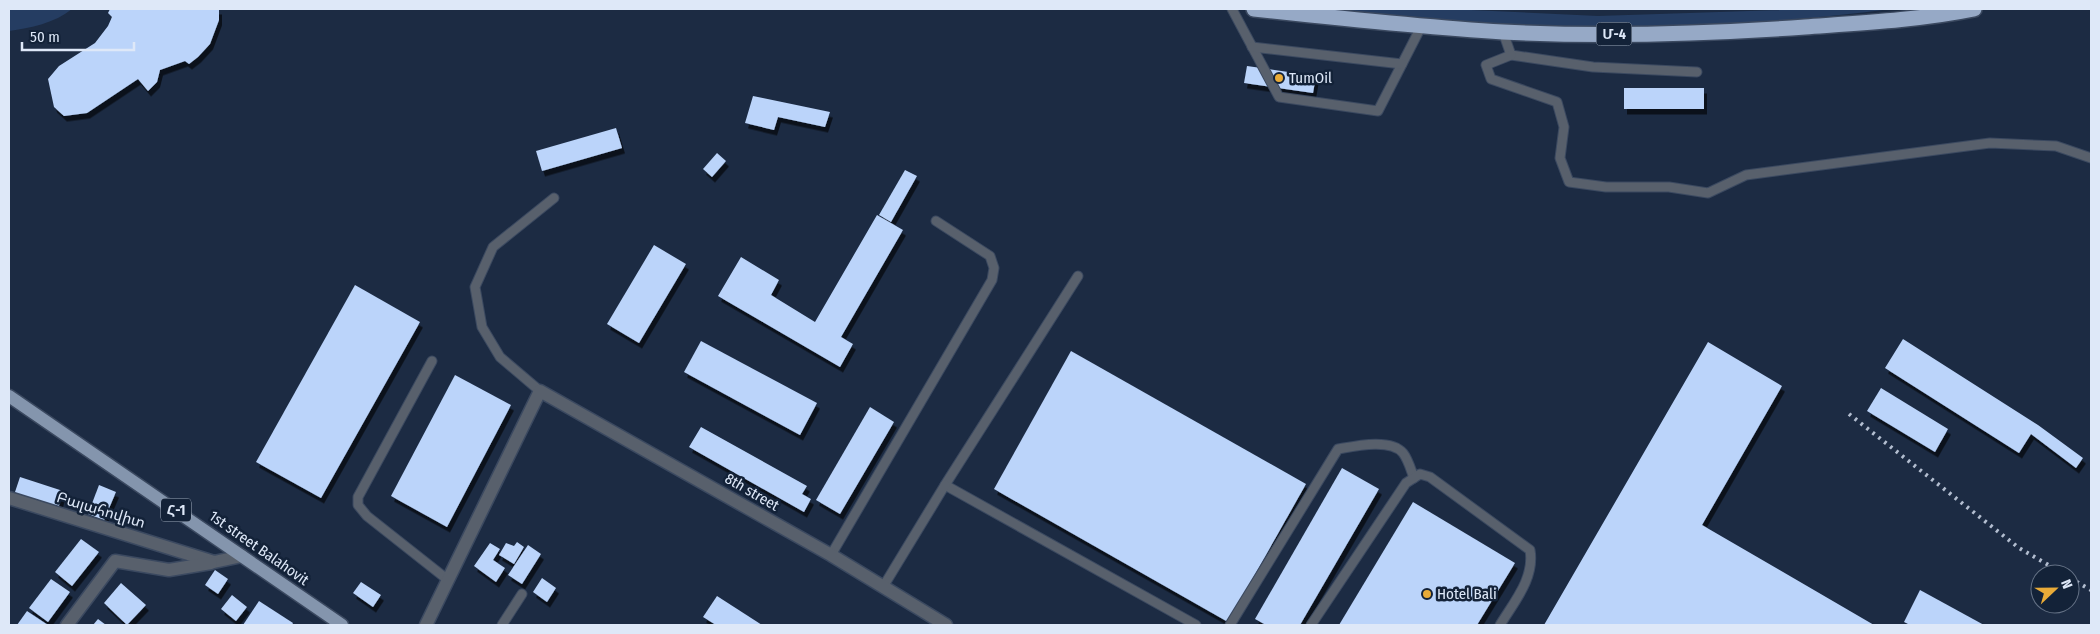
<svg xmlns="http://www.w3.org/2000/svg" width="2100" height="634" font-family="'Fira Sans Condensed','Noto Sans Armenian',sans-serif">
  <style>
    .green { fill: #253d62 }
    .building { fill: #bbd4fa; filter: url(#shadow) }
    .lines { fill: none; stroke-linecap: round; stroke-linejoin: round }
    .lane-casing { stroke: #3b4960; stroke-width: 11 }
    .street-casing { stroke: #3b4960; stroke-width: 15 }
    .primary-casing { stroke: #3b4960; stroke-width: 15 }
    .highway-casing { stroke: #3b4960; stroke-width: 18 }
    .lane { stroke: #58606c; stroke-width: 9 }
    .street { stroke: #58606c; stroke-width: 12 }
    .primary { stroke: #8495ad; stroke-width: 12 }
    .highway { stroke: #96a9c6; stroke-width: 15 }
    .rail { stroke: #b3bed0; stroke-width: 4; stroke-dasharray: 2.5 5; stroke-linecap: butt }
    .poi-dot { fill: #e9ab38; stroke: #132238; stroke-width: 2 }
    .labels { text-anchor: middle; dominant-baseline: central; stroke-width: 5; stroke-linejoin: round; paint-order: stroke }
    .shield { fill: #132238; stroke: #a1adbe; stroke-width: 1 }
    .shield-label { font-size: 14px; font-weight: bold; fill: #dee8f8 }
    .poi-label { font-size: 15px; fill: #dee8f8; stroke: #132238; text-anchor: start }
    .street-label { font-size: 15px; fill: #dee8f8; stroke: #132238 }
  </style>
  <defs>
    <filter id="shadow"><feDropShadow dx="3" dy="5.5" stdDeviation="0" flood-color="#0009"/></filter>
  </defs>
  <rect width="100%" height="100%" fill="#1c2b43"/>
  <g class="green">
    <path d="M9 9H72C55 23 30 28 9 31Z"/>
    <path d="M1324 9H1449L1598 16 1808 9H1891C1736 29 1578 32 1422 18 1389 15 1356 14 1324 9Z"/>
  </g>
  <g class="building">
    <path d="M110 9H219V20L210 44 198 57 189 64 185 61 160 70 157 82 148 91 138 79 87 113 64 116 54 107 48 79 59 66 95 43 108 26 112 17 108 13Z"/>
    <path d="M1247 66 1316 76 1313 93 1244 83Z"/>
    <rect x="1624" y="88" width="80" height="21"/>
    <path d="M753 96 830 112 825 127 778 117 774 130 745 123Z"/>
    <path d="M616 128 622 148 542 171 536 151Z"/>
    <path d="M717 153 726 161 712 177 703 169Z"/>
    <path d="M905 170 917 176 891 222 879 215Z"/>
    <path d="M877 215 903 230 841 337 853 344 840 367 718 296 741 257 779 280 771 295 815 322Z"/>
    <path d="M654 245 686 264 639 343 607 324Z"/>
    <path d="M355 285 420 322 321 498 256 462Z"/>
    <path d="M1903 339 2038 425 2083 458 2076 468 2031 434 2019 453 1885 368Z"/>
    <path d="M701 341 817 403 800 435 684 372Z"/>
    <path d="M1708 342 1782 386 1702 525 1874 625H1544Z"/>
    <path d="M1071 351 1306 484 1228 622 994 489Z"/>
    <path d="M455 375 511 405 447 527 391 496Z"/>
    <path d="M1881 388 1948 429 1935 452 1867 411Z"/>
    <path d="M870 407 894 422 840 514 816 500Z"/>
    <path d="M701 427 807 486 802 494 811 499 804 512 689 447Z"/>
    <path d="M1342 468 1379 489 1300 625H1266L1255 619Z"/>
    <path d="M20 477 63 491 58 509 14 495Z"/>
    <path d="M99 485 116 492 104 520 88 514Z"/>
    <path d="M1413 502 1515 563 1477 625H1339Z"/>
    <path d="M81 539 99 552 72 586 55 572Z"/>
    <path d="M517 542 524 547 514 564 499 555 506 543 514 546Z"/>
    <path d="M490 543 500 549 493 560 505 568 496 582 474 566Z"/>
    <path d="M528 545 541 554 522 584 508 575Z"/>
    <path d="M215 570 228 579 218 594 205 585Z"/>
    <path d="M542 578 556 588 547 602 533 592Z"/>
    <path d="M51 579 70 592 48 622 29 608Z"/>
    <path d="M361 582 381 595 373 607 353 593Z"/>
    <path d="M121 583 146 605 127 625 104 603Z"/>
    <path d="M1920 590 1984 625H1910L1904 622Z"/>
    <path d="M232 595 247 607 236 621 221 609Z"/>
    <path d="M717 596 762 625H716L703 617Z"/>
    <path d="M259 601 293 623 292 625H243Z"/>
    <path d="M27 611 48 625H17Z"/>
    <path d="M98 619 106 625H93Z"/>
  </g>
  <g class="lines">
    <g class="lane-casing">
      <g id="lane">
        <path d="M1232 9 1279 97 1378 111 1422 25"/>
        <path d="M1503 32 1511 55 1593 67 1697 72"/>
        <path d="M1252 47 1402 64"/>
        <path d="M1511 55 1486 65 1491 79 1557 102 1564 127 1560 158 1569 182 1606 187H1669L1708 193 1746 175 1990 143 2056 146 2091 158"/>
        <path d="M1078 276 945 485 1196 625"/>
        <path d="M432 361 358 497V505L367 516 448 580"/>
        <path d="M540 391 500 357 482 327 475 287 493 247 554 198"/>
        <path d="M831 555 992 280 994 268 990 256 936 221"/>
        <path d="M883 587 945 485"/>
        <path d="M502 625 522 594"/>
        <path d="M1230 625 1338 449C1355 446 1391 438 1403 453 1408 459 1411 470 1414 478"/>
        <path d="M1311 625 1406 483 1420 474 1430 477 1530 550C1535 578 1514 602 1500 625"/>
      </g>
    </g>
    <g class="street-casing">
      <g id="street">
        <path d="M9 498 214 562 242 556"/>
        <path d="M67 625 115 561 169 570 211 563"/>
        <path d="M426 625 540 391 831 555 946 625"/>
      </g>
    </g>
    <g class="primary-casing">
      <path id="primary" d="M9 396 342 625"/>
    </g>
    <g class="highway-casing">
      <path id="highway" d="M1254 9C1337 18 1420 27 1503 32 1603 37 1705 34 1805 27 1861 23 1920 20 1974 9"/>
    </g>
    <use href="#lane" class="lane"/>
    <use href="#street" class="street"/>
    <use href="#primary" class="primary"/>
    <use href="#highway" class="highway"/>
    <g class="rail">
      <path d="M1849 414 2019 548 2064 574"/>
      <path d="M2070 578 2091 590"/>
    </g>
  </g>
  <g class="poi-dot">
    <circle cx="1279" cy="78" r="5"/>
    <circle cx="1427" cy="594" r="5"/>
  </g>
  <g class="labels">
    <g class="shield">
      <rect x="1596.5" y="22.5" width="35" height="23" rx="4"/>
      <rect x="161" y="498.5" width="30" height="23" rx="4"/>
    </g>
    <g class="shield-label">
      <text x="1614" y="34">Մ-4</text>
      <text x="176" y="510">Հ-1</text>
    </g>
    <g class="poi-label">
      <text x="1289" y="78">TumOil</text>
      <text x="1437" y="594">Hotel Bali</text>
    </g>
    <g class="street-label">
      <text transform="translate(752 492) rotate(30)">8th street</text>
      <text transform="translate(101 510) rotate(17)">Բալահովիտ</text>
      <text transform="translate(259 548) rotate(35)">1st street Balahovit</text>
    </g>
  </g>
  <rect width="2100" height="634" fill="none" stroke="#dee8f8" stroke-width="20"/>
  <g transform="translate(2055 589) rotate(68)"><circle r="24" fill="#132238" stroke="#647185"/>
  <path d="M0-4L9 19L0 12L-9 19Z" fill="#e9ab38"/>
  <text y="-8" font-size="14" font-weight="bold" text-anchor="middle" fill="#dee8f8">N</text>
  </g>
  <path d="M22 42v8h112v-8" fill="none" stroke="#dee8f8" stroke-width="2.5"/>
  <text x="30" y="42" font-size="15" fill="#dee8f8" stroke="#132238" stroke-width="4" paint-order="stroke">50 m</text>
</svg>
